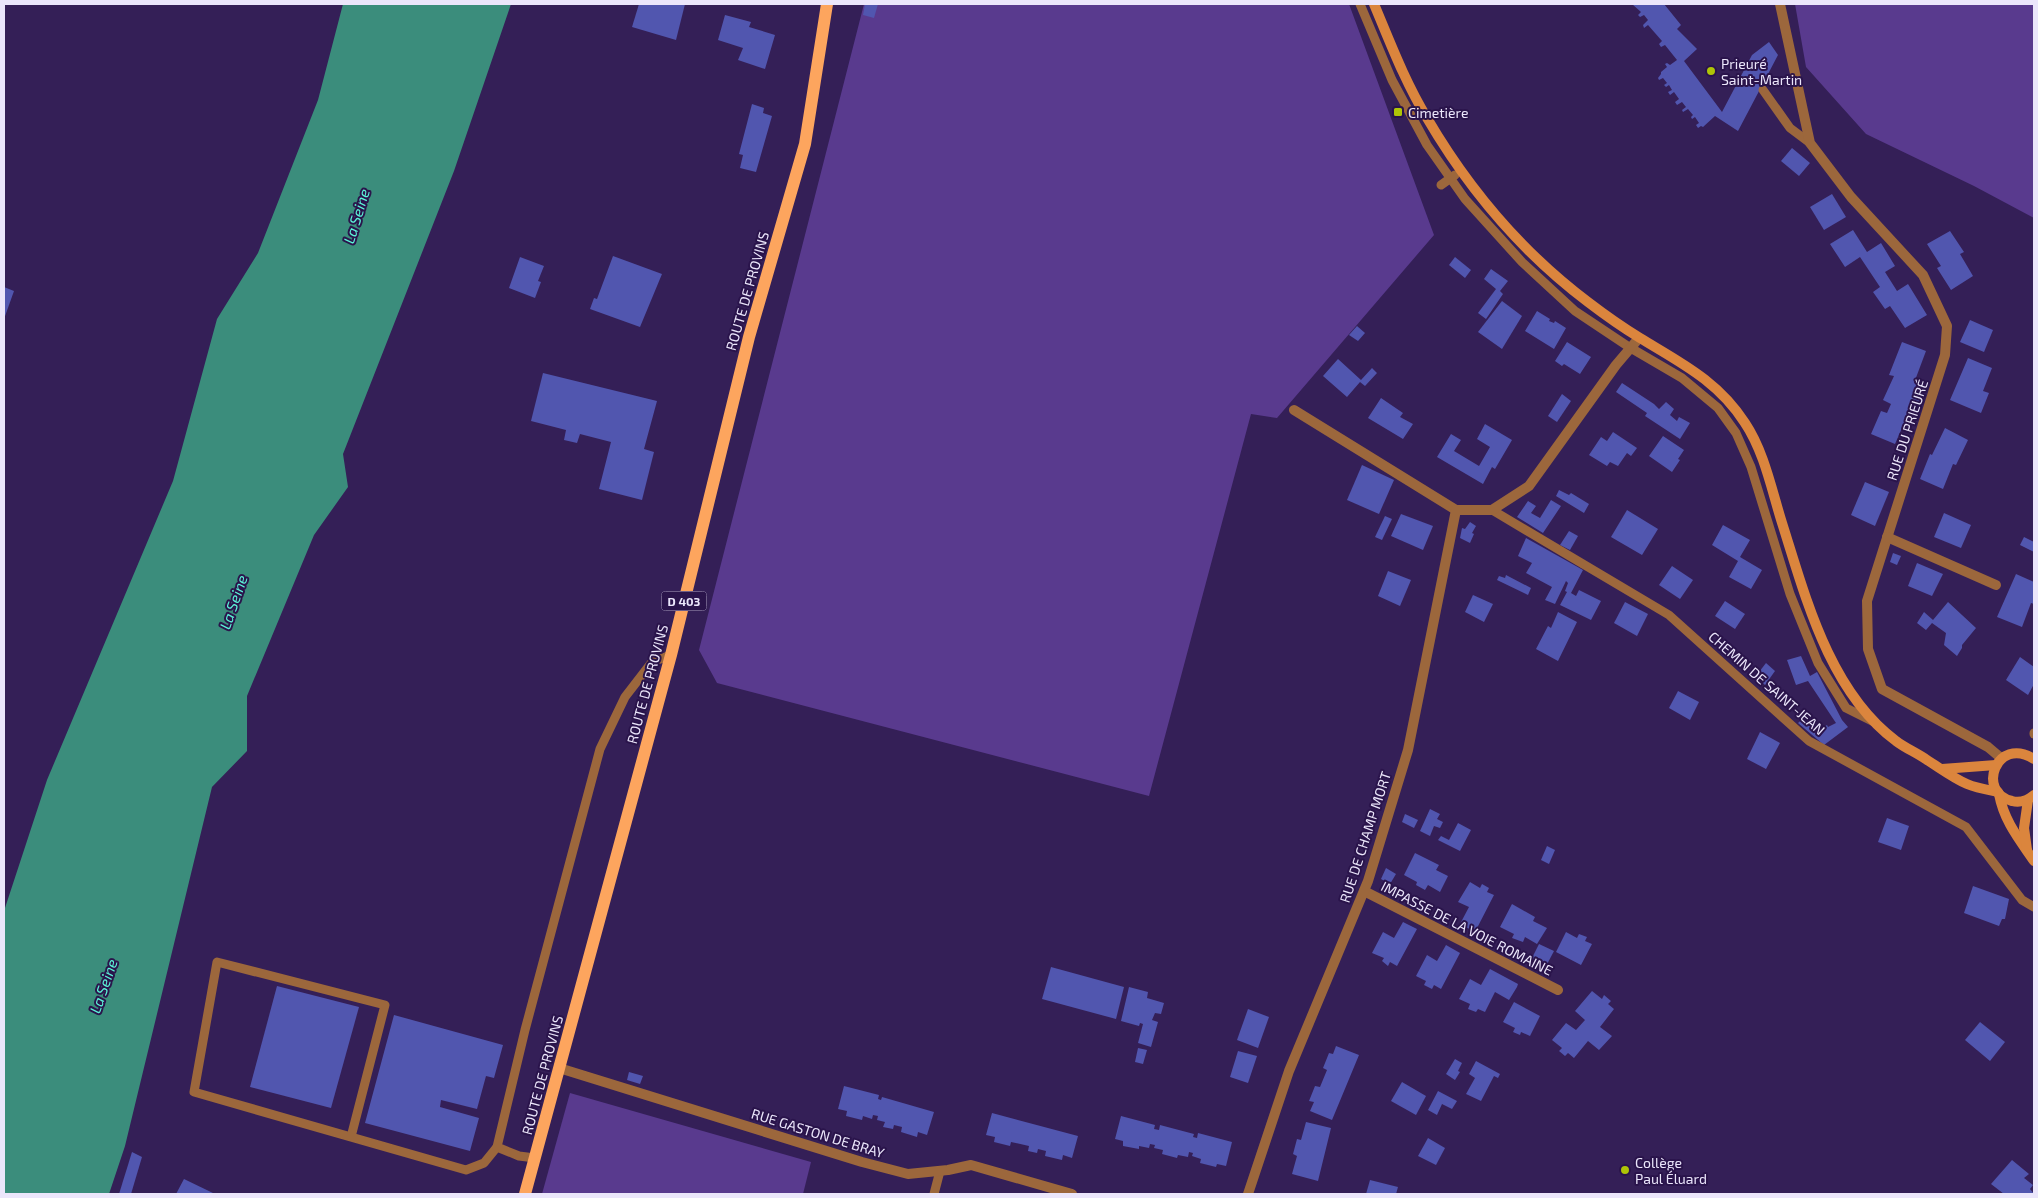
<svg xmlns="http://www.w3.org/2000/svg" width="2038" height="1198" font-family="'Exo 2',sans-serif">
  <style>
    .green { fill: #593a8e }
    .water { fill: #3b8d7c }
    .building { fill: #5156af }
    .lines { fill: none; stroke-linecap: round; stroke-linejoin: round }
    .lane { stroke: #9c673c; stroke-width: 9 }
    .street { stroke: #9c673c; stroke-width: 10 }
    .secondary { stroke: #db853d; stroke-width: 10 }
    .primary { stroke: #fda55e; stroke-width: 12 }
    .poi-dot { fill: #afc507; stroke: #2a144b; stroke-width: 2 }
    .labels { text-anchor: middle; dominant-baseline: central; stroke-width: 4; stroke-linejoin: round; paint-order: stroke }
    .shield { fill: #2a144b; stroke: #b1a7c6; stroke-width: 1 }
    .shield-label { font-size: 12px; font-weight: bold; fill: #ebe6fb }
    .poi-label { font-size: 14px; fill: #ebe6fb; stroke: #2a144b; text-anchor: start }
    .street-label { font-size: 14px; fill: #ebe6fb; stroke: #2a144b }
    .water-label { font-size: 15px; font-style: italic; fill: #5cf5d8; stroke: #2a144b }
  </style>
  <rect width="100%" height="100%" fill="#341f57"/>
  <g class="green">
    <path d="M864 4H1349L1434 235 1277 418 1251 414 1149 796 717 683 699 650Z"/>
    <path d="M1795 4H2034V218L1974 186 1866 134 1806 67Z"/>
    <path d="M570 1093 811 1162 803 1194H542Z"/>
  </g>
  <path class="water" d="M343 4H511L454 171 343 454 348 487 314 535 247 696V751L212 787 125 1146 109 1194H4V911L47 780 173 481 217 319 258 253 318 100Z"/>
  <g class="building">
    <path d="M639 4H685L676 40 632 27Z"/>
    <path d="M865 4H878L874 18 863 15Z"/>
    <path d="M1632 4H1664L1681 25 1677 29 1697 49 1684 61 1722 112 1752 55 1769 42 1778 55 1738 131 1715 116 1703 127 1701 126 1698 128 1696 125 1699 123 1695 117 1692 119 1691 117 1693 115 1688 109 1683 112 1682 110 1686 107 1682 102 1677 105 1675 102 1679 99 1674 92 1670 95 1668 92 1672 90 1669 85 1666 87 1664 85 1667 83 1663 78 1659 80 1658 78 1661 74V72L1667 67 1665 64 1667 63 1670 65 1677 60 1665 45 1661 47 1659 44 1662 41 1648 25 1644 28 1643 25 1648 20 1644 15 1640 17 1638 15 1641 12Z"/>
    <path d="M725 15 751 22 749 27 775 35 765 69 738 60 743 48 718 40Z"/>
    <path d="M752 104 764 108 763 113 772 116 756 172 740 168 743 155 739 154Z"/>
    <path d="M1792 148 1810 163 1799 176 1781 161Z"/>
    <path d="M1832 194 1846 217 1824 230 1810 207Z"/>
    <path d="M1853 230 1867 252 1881 243 1895 266 1885 272 1897 291 1908 284 1927 315 1905 328 1890 306 1885 309 1873 292 1880 287 1860 257 1845 267 1830 244Z"/>
    <path d="M1950 231 1964 252 1960 254 1973 276 1951 290 1937 268 1941 266 1927 244Z"/>
    <path d="M613 256 662 274 640 327 590 309 594 298 597 299Z"/>
    <path d="M520 257 544 266 538 281 541 282 535 298 509 288Z"/>
    <path d="M1455 257 1471 270 1465 278 1449 265Z"/>
    <path d="M1491 269 1508 281 1500 291 1503 294 1486 319 1478 313 1496 289 1484 279Z"/>
    <path d="M4 287 14 291 4 319Z"/>
    <path d="M1502 301 1522 316 1502 349 1478 332Z"/>
    <path d="M1537 311 1550 319 1549 321 1554 323 1555 321 1566 328 1554 349 1525 331Z"/>
    <path d="M1970 320 1993 330 1984 352 1960 342Z"/>
    <path d="M1357 326 1365 333 1358 341 1349 335Z"/>
    <path d="M1567 342 1591 357 1580 374 1564 364 1562 366 1555 361Z"/>
    <path d="M1902 342 1926 351 1914 383 1927 388 1916 413 1914 412 1910 422 1905 421 1895 444 1871 434 1881 411 1887 413 1891 404 1883 400 1894 376 1889 375Z"/>
    <path d="M1968 358 1992 368 1983 391 1989 393 1981 413 1950 400Z"/>
    <path d="M1338 359 1361 380 1372 368 1377 373 1365 386 1360 382 1347 397 1323 376Z"/>
    <path d="M543 373 657 401 644 449 654 452 642 500 599 489 611 442 580 434 577 443 564 440 566 430 531 421Z"/>
    <path d="M1622 383 1654 404 1659 409 1666 402 1674 409 1670 415 1677 421 1679 417 1690 423 1680 439 1645 416 1647 413 1616 392Z"/>
    <path d="M1562 394 1571 401 1557 422 1548 416Z"/>
    <path d="M1381 398 1403 413 1400 417 1413 424 1403 439 1368 418Z"/>
    <path d="M1485 424 1512 440 1495 469 1492 467 1483 484 1437 457 1451 434 1461 440 1454 451 1479 466 1490 447 1477 439Z"/>
    <path d="M1945 428 1968 440 1956 465 1953 464 1943 489 1920 479 1930 454 1932 455Z"/>
    <path d="M1613 432 1637 448 1631 456 1627 453 1618 466 1610 462 1607 466 1589 455 1601 437 1607 441Z"/>
    <path d="M1663 436 1684 450 1678 459 1680 460 1672 472 1649 456Z"/>
    <path d="M1362 465 1394 480 1379 514 1347 500Z"/>
    <path d="M1865 482 1889 492 1875 526 1851 515Z"/>
    <path d="M1559 490 1569 495 1571 493 1589 504 1584 513 1556 496Z"/>
    <path d="M1551 500 1561 506 1543 533 1517 517 1528 501 1536 506 1531 513 1540 518Z"/>
    <path d="M1627 510 1658 529 1642 555 1611 537Z"/>
    <path d="M1944 513 1971 525 1961 548 1934 537Z"/>
    <path d="M1401 514 1433 526 1423 550 1391 536Z"/>
    <path d="M1385 516 1392 519 1382 540 1375 537Z"/>
    <path d="M1470 522 1476 526 1472 533 1474 534 1470 543 1460 538 1462 528 1465 529Z"/>
    <path d="M1723 525 1750 540 1740 557 1762 570 1751 589 1729 577 1738 561 1712 545Z"/>
    <path d="M1569 531 1578 536 1570 550 1560 545Z"/>
    <path d="M2024 537 2034 542V552L2020 545Z"/>
    <path d="M1526 538 1583 570 1571 593 1576 596 1579 590 1601 601 1591 620 1560 605 1567 592 1565 591 1568 583 1566 581 1555 604 1545 600 1552 587 1526 573 1532 563 1518 556Z"/>
    <path d="M1893 553 1901 556 1897 565 1890 562Z"/>
    <path d="M1917 563 1943 574 1932 596 1908 586Z"/>
    <path d="M1672 566 1693 580 1680 599 1659 585Z"/>
    <path d="M1388 571 1411 580 1400 606 1378 596Z"/>
    <path d="M2016 574 2034 582V604L2031 603 2022 627 1997 617Z"/>
    <path d="M1506 575 1531 588 1528 595 1497 580 1499 576 1505 578Z"/>
    <path d="M1473 595 1493 604 1484 622 1465 612Z"/>
    <path d="M1725 601 1745 614 1735 629 1715 616Z"/>
    <path d="M1625 602 1648 614 1637 636 1614 623Z"/>
    <path d="M1948 602 1976 628 1962 645V648L1957 656 1944 645 1946 633 1932 623 1926 630 1917 623 1924 612 1933 620Z"/>
    <path d="M1558 612 1577 622 1558 661 1536 649 1548 626 1551 628Z"/>
    <path d="M1801 656 1810 676 1817 672 1842 720 1848 727 1824 745 1798 723 1807 715 1822 728 1827 725 1828 727 1836 723 1808 681 1796 685 1787 660Z"/>
    <path d="M2020 657 2034 667V684L2028 695 2006 680Z"/>
    <path d="M1766 663 1775 671 1765 685 1756 676Z"/>
    <path d="M1678 691 1699 702 1690 720 1669 708Z"/>
    <path d="M1760 732 1780 743 1766 769 1747 759Z"/>
    <path d="M1430 809 1440 814 1437 819 1443 822 1440 828 1434 826 1430 836 1420 831Z"/>
    <path d="M1405 814 1418 820 1414 828 1402 822Z"/>
    <path d="M1887 818 1909 826 1901 850 1878 842Z"/>
    <path d="M1458 823 1471 830 1460 851 1438 840 1441 836 1449 840Z"/>
    <path d="M1547 846 1555 850 1549 864 1541 860Z"/>
    <path d="M1415 853 1439 865 1436 870 1448 876 1440 892 1428 885 1425 890 1416 885 1417 882 1404 875Z"/>
    <path d="M1386 868 1396 874 1390 884 1381 879Z"/>
    <path d="M1470 882 1480 888 1482 884 1489 888 1487 892 1494 895 1475 932 1460 924 1469 907 1458 902Z"/>
    <path d="M1973 886 2009 899 2005 919H2002L1999 926 1964 913Z"/>
    <path d="M1512 904 1535 917 1533 921 1547 928 1537 944 1525 937 1523 942 1512 938 1514 934 1500 927Z"/>
    <path d="M1403 922 1417 929 1397 966 1390 962 1388 966 1382 961 1384 958 1372 953 1383 932 1394 938Z"/>
    <path d="M1566 932 1577 938 1579 934 1587 937 1585 941 1592 944 1581 965 1556 952Z"/>
    <path d="M1539 944 1554 951 1544 970 1530 962Z"/>
    <path d="M1446 945 1460 953 1441 989 1434 985 1432 989 1424 985 1426 981 1416 976 1427 955 1437 961Z"/>
    <path d="M1051 967 1124 987 1116 1019 1042 999Z"/>
    <path d="M1490 969 1518 984 1517 987 1509 1000 1495 992 1485 1012 1478 1009 1476 1012 1468 1009 1470 1004 1459 999 1470 979 1481 985Z"/>
    <path d="M277 986 359 1007 331 1108 250 1087Z"/>
    <path d="M1129 987 1148 992 1147 998 1164 1003 1161 1014 1155 1013 1152 1020 1158 1022 1151 1047 1138 1043 1143 1024 1140 1023 1139 1026 1121 1021Z"/>
    <path d="M1592 991 1602 999 1604 995 1611 1001 1608 1004 1614 1009 1600 1027 1612 1036 1599 1050 1588 1041 1574 1058 1568 1053 1565 1056 1559 1051 1562 1048 1552 1040 1566 1023 1576 1030 1585 1020 1575 1011Z"/>
    <path d="M1514 1002 1540 1016 1530 1036 1521 1032 1520 1035 1513 1032 1515 1028 1503 1022Z"/>
    <path d="M1248 1009 1269 1017 1258 1048 1237 1040Z"/>
    <path d="M394 1015 503 1045 494 1078 486 1076 477 1109 441 1100 440 1107 479 1118 470 1151 365 1123Z"/>
    <path d="M1980 1022 2005 1042 1990 1061 1965 1040Z"/>
    <path d="M1336 1046 1359 1055 1332 1120 1310 1111 1314 1102 1309 1101 1315 1086 1320 1087 1327 1070 1323 1068 1329 1053 1333 1054Z"/>
    <path d="M1138 1048 1147 1050 1143 1064 1135 1062Z"/>
    <path d="M1238 1051 1257 1056 1248 1083 1230 1077Z"/>
    <path d="M1455 1059 1462 1063 1458 1071 1460 1072 1455 1080 1446 1074Z"/>
    <path d="M1476 1061 1500 1074 1498 1078 1494 1076 1481 1101 1466 1094 1475 1078 1469 1074Z"/>
    <path d="M629 1072 643 1076 640 1084 627 1080Z"/>
    <path d="M1402 1082 1426 1096 1416 1115 1391 1101Z"/>
    <path d="M844 1086 879 1095 878 1099 881 1100 882 1097 934 1112 927 1135 918 1132 917 1137 901 1132 902 1127 894 1125 893 1129 883 1127 885 1122 877 1120 878 1116 873 1115 872 1119 863 1116 862 1120 846 1116 847 1111 838 1109Z"/>
    <path d="M1438 1091 1457 1101 1452 1109 1442 1104 1437 1115 1428 1110Z"/>
    <path d="M992 1113 1078 1136 1072 1158 1063 1155 1062 1160 1045 1156 1046 1151 1038 1149 1037 1153 1028 1151 1029 1146 1011 1142 1010 1146 994 1142 995 1137 986 1135Z"/>
    <path d="M1121 1116 1155 1125 1154 1129 1159 1130 1160 1125 1194 1134 1193 1137 1197 1138 1198 1133 1232 1142 1226 1166 1217 1164 1216 1167 1200 1163 1201 1159 1192 1156 1193 1153 1189 1152 1188 1157 1178 1155 1177 1158 1162 1154 1163 1150 1154 1148 1155 1145 1150 1144 1149 1148 1139 1146V1149L1123 1146V1141L1115 1139Z"/>
    <path d="M1306 1122 1331 1128 1318 1181 1292 1174 1297 1156 1293 1154 1297 1139 1301 1140Z"/>
    <path d="M1428 1138 1445 1148 1436 1165 1418 1156Z"/>
    <path d="M132 1152 142 1157 131 1194H119Z"/>
    <path d="M2012 1160 2029 1174 2024 1178 2033 1185 2030 1189 2034 1194H2004L1991 1184Z"/>
    <path d="M184 1179 215 1194H176Z"/>
    <path d="M1370 1180 1398 1187 1396 1194H1366Z"/>
  </g>
  <g class="lines">
    <g class="lane">
      <path d="M1360 4 1392 80 1427 145 1465 199 1522 262 1575 311 1629 347 1682 378 1718 408 1736 433 1751 467 1790 594 1818 663 1846 708 1874 722"/>
      <path d="M1763 90 1790 128 1810 143"/>
      <path d="M1441 185 1455 175"/>
      <path d="M1492 510 1669 615 1809 741 1966 827 2022 900 2034 907"/>
      <path d="M2034 734V733"/>
      <path d="M351 1137 385 1005 217 962 194 1092 466 1170 484 1163 497 1147"/>
      <path d="M535 1158 519 1156 497 1147 525 1030 600 749 625 697 652 662 671 655"/>
      <path d="M934 1194 940 1171"/>
    </g>
    <g class="street">
      <path d="M1780 4 1810 143 1851 197 1923 275 1947 326 1945 355 1867 601 1868 649 1882 689 1988 747 2001 758"/>
      <path d="M1294 410 1456 510"/>
      <path d="M1887 537 1996 585"/>
      <path d="M1364 891 1558 990"/>
      <path d="M559 1068 862 1162 908 1174 948 1170 971 1165 1072 1194"/>
      <path d="M1248 1194 1289 1071 1368 881 1408 750 1456 510H1492L1529 486 1616 365 1639 338"/>
    </g>
    <g class="secondary">
      <path d="M1374 4C1390 42 1405 82 1427 118 1468 188 1523 253 1588 302 1605 315 1622 327 1640 338 1681 363 1718 381 1745 423 1765 453 1772 492 1783 526 1806 599 1830 692 1896 741 1905 748 1917 753 1927 760 1940 768 1953 778 1967 784 1976 788 1988 790 1998 792"/>
      <path d="M2034 759C1996 735 1976 793 2012 801 2020 803 2028 800 2034 795"/>
      <path d="M1942 769 1996 765"/>
      <path d="M1999 794C2004 821 2019 839 2034 861"/>
      <path d="M2027 850 2024 828 2028 800"/>
    </g>
    <path class="primary" d="M525 1194 671 655 749 337 805 144 827 4"/>
  </g>
  <g class="poi-dot">
    <circle cx="1711" cy="71" r="5"/>
    <rect x="1393" y="107" width="10" height="10" rx="2.5"/>
    <circle cx="1625" cy="1170" r="5"/>
  </g>
  <g class="labels">
    <rect class="shield" x="661.5" y="591.5" width="45" height="19" rx="4"/>
    <g class="shield-label">
      <text x="684" y="601">D 403</text>
    </g>
    <g class="poi-label">
      <text x="1721" y="63">Prieuré<tspan x="1721" dy="16">Saint-Martin</tspan></text>
      <text x="1408" y="112">Cimetière</text>
      <text x="1635" y="1162">Collège<tspan x="1635" dy="16">Paul Éluard</tspan></text>
    </g>
    <g class="street-label">
      <text transform="translate(747 291) rotate(-74)">ROUTE DE PROVINS</text>
      <text transform="translate(1907 430) rotate(-72)">RUE DU PRIEURÉ</text>
      <text transform="translate(1767 683) rotate(41)">CHEMIN DE SAINT-JEAN</text>
      <text transform="translate(647 684) rotate(-75)">ROUTE DE PROVINS</text>
      <text transform="translate(1365 837) rotate(-72)">RUE DE CHAMP MORT</text>
      <text transform="translate(1467 928) rotate(27)">IMPASSE DE LA VOIE ROMAINE</text>
      <text transform="translate(542 1075) rotate(-75)">ROUTE DE PROVINS</text>
      <text transform="translate(818 1133) rotate(17)">RUE GASTON DE BRAY</text>
    </g>
    <g class="water-label">
      <text transform="translate(356 216) rotate(-73)">La Seine</text>
      <text transform="translate(233 602) rotate(-71)">La Seine</text>
      <text transform="translate(103 986) rotate(-71)">La Seine</text>
    </g>
  </g>
  <rect width="2038" height="1198" fill="none" stroke="#ebe6fb" stroke-width="10"/>
</svg>
